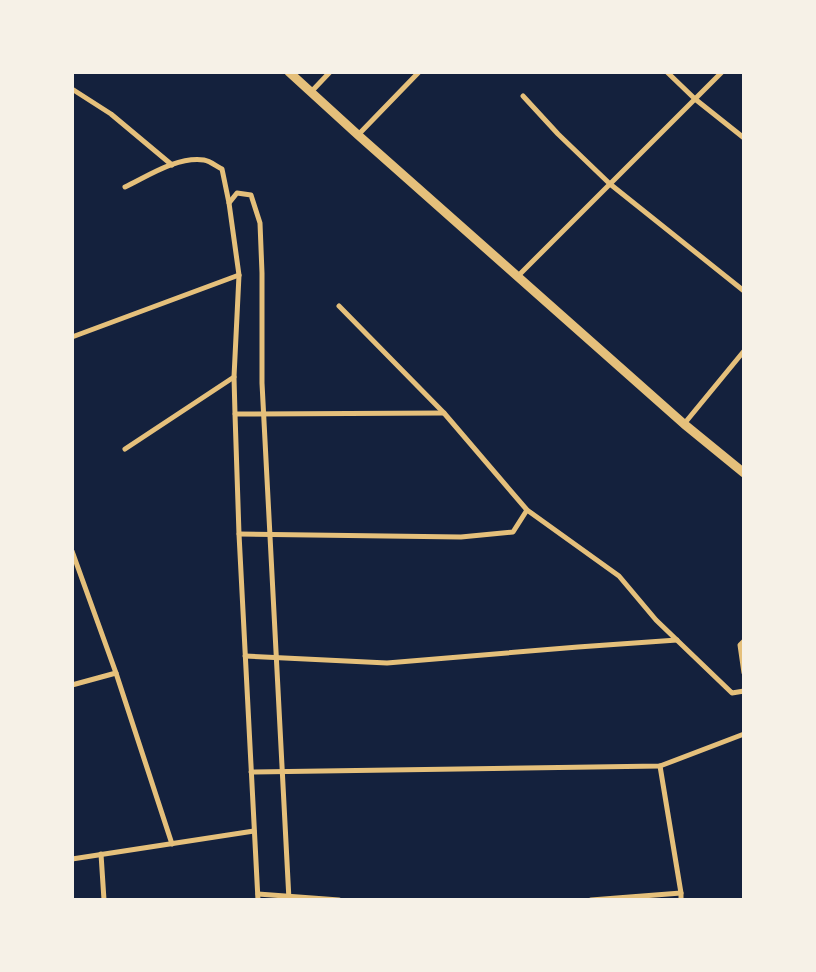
<svg xmlns="http://www.w3.org/2000/svg" width="816" height="972" font-family="Bitter,serif">
  <style>
    .lines { fill: none; stroke-linecap: round; stroke-linejoin: round }
    .minor { stroke: #e5c07b; stroke-width: 5 }
    .tertiary { stroke: #e5c07b; stroke-width: 9 }
  </style>
  <rect width="100%" height="100%" fill="#14213d"/>
  <g class="lines">
    <g class="minor">
      <path d="M667 72 695 99 744 138"/>
      <path d="M72 89 111 114 172 165"/>
      <path d="M311 92 330 72"/>
      <path d="M523 96 558 134 610 184 744 291"/>
      <path d="M358 135 419 72"/>
      <path d="M125 187C148 176 178 156 204 160 210 161 216 166 222 169L229 203"/>
      <path d="M518 276 722 72"/>
      <path d="M339 306 444 413 527 510 619 576 656 620 732 693 744 691"/>
      <path d="M72 337 239 275"/>
      <path d="M235 414 444 413"/>
      <path d="M684 424 744 351"/>
      <path d="M125 449 234 377"/>
      <path d="M239 534 461 537 513 532 527 510"/>
      <path d="M72 551 116 673 172 844"/>
      <path d="M744 641 740 645 744 673"/>
      <path d="M245 656 387 663 578 647 677 640"/>
      <path d="M72 685 116 673"/>
      <path d="M660 766 681 893V900"/>
      <path d="M251 772 660 766 744 734"/>
      <path d="M101 854 104 900"/>
      <path d="M72 859 254 831"/>
      <path d="M258 894 339 900"/>
      <path d="M258 900 239 534 235 414 234 377 239 275 229 203 237 193 251 195 260 223 262 273V383L289 900"/>
      <path d="M591 900 681 893"/>
    </g>
    <path class="tertiary" d="M289 72 358 135 684 424 744 473"/>
  </g>
  <rect width="816" height="972" fill="none" stroke="#f6f1e7" stroke-width="148"/>
</svg>
